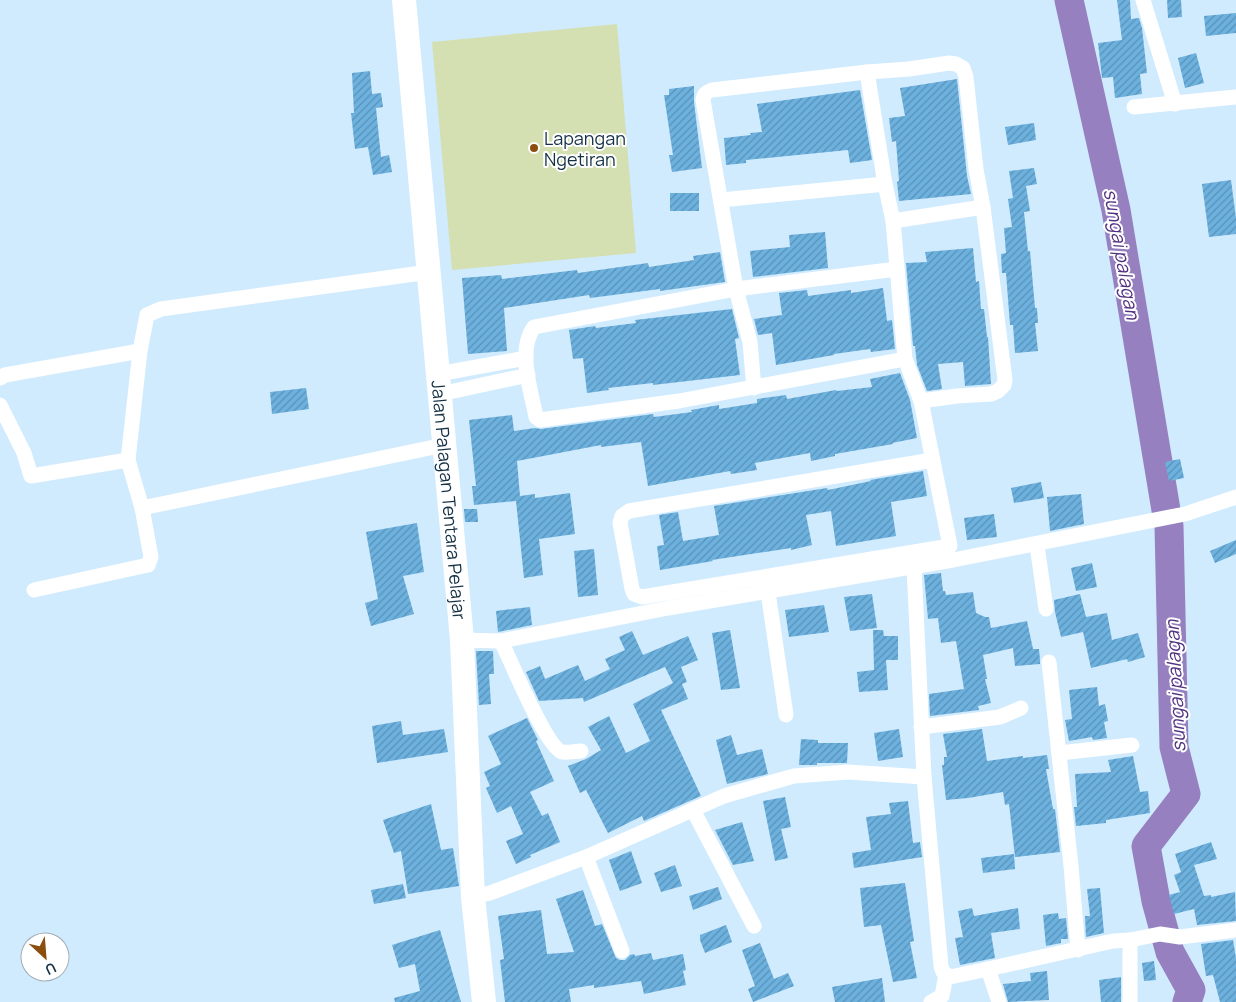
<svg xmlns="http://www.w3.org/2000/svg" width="1236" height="1002" font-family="Manrope,sans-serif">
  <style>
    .park { fill: #d4e0b2 }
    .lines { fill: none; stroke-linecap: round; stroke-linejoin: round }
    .river { stroke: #9680c0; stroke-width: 29 }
    .building { fill: url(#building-hatch) }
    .street { stroke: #fff; stroke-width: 15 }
    .primary { stroke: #fff; stroke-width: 24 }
    .poi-dot { fill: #8b4e0f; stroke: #fff; stroke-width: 2 }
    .labels { text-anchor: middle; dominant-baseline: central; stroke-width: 4; stroke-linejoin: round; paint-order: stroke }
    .poi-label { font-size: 18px; fill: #153144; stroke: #fff; text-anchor: start }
    .street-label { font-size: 18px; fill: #153144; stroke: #fff }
    .water-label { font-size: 19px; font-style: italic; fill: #523280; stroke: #fff }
  </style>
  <defs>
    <pattern id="building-hatch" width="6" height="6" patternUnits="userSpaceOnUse" patternTransform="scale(1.25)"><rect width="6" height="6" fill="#6db1df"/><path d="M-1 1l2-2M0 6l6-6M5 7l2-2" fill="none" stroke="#5891b6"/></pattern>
  </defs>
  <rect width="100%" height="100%" fill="#d0ebfe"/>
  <path class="park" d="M617 24 636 253 452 270 432 42Z"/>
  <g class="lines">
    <g class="river">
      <path d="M1069 0 1116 210 1166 510"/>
      <path d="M1169 526 1174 747 1186 794 1146 846 1156 901 1170 952 1191 990 1187 1002"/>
    </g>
  </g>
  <g class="building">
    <path d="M1117 0H1130L1131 19 1139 18 1142 28 1147 73 1140 74 1142 94 1115 98 1113 77 1102 78 1098 43 1122 40Z"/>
    <path d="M1167 0H1181L1182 17 1168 18Z"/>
    <path d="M1236 13V33L1206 36 1204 16Z"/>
    <path d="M1196 53 1204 83 1185 88 1178 58Z"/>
    <path d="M370 71 372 94 381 93 383 107 376 108 381 157 389 155 392 172 373 175 368 147 355 149 351 113H354L352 73Z"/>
    <path d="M957 79 967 176 971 194 899 201 897 182 899 181 896 141 892 142 889 118 905 116 900 88Z"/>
    <path d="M694 86V102L702 168 672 172 669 155H673L664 95H669V89Z"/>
    <path d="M860 90 872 160 850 163 848 150 746 160V163L726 165 724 138 751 135 750 133 762 132 757 104Z"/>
    <path d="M1034 123 1036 140 1008 145 1005 127Z"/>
    <path d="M1034 168 1037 184 1026 186 1030 211 1024 212 1028 251H1030L1035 308H1037L1038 323H1035L1038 351 1015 353 1013 325H1010L1006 273H1002L1001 254 1006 253 1004 228 1012 227 1008 199 1013 198 1009 171Z"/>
    <path d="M1231 180 1236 218V234L1209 237 1202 184Z"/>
    <rect x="670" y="193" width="29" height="18"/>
    <path d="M825 232 828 268 753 277 750 251 790 247 789 235Z"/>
    <path d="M973 248 976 282 979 281 981 309H984L987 337H988L991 384 965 386 963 362 938 364 942 389 927 391 917 365 915 346H913L906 263 927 262 925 252Z"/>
    <path d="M720 252 725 282 660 291V289L590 298 589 295 504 308 507 351 468 354 462 278 501 275 502 279 577 270 578 273 648 263 649 267 694 260 693 256Z"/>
    <path d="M883 288 887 321 892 320 895 349 871 352 870 349 834 354V355L776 365 772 333 758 335 754 319 782 315 779 293 807 290 808 296 851 290V293Z"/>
    <path d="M732 309 739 338 735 339 740 375 653 385V383L608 388 609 390 587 393 583 358 573 359 569 330 595 326 596 328 636 323 635 320Z"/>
    <path d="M900 373 910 400 917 438 892 443 893 444 835 454V456L811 461 810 453 755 463 757 470 731 474 730 471 648 486 641 442 601 447V445L517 461 520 496 535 494V498L570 493 575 534 539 539 543 575 524 578 516 501 474 505 472 486H476L469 420 512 415 514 431 535 428 541 429 653 414 654 417 692 412 691 410 719 405V409L757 403V399L786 395 787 399 836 390 837 391 872 387 870 379Z"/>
    <path d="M306 388 309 409 272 414 270 392Z"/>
    <path d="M1180 459 1184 478 1169 481 1165 462Z"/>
    <path d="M923 471 927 496 891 502 896 536 836 546 831 511 806 515 812 545 791 550V548L712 560 713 561 660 570 657 546 664 545 659 515 678 512 683 541 719 535 714 506 827 488 828 490 871 481 870 480Z"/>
    <path d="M1041 482 1044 498 1014 503 1011 488Z"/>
    <path d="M1081 494 1084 524 1050 531 1047 497Z"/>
    <path d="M464 509H477L478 522H465Z"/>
    <path d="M994 514 997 537 967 540 964 518Z"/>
    <path d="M417 523 424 572 403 576 414 614 371 626 365 603 378 599 366 532Z"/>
    <path d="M1236 540V554L1215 563 1210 551Z"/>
    <path d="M594 549 598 595 578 597 574 551Z"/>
    <path d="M1092 563 1097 587 1076 591 1071 568Z"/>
    <path d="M941 573 943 591H945L946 595 973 592 976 613 985 617H989L991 628 1027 621 1033 649H1039L1040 660V664L1015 666 1013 648 983 655 987 679H985L991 703 978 706 979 710 930 716 929 694 964 689 956 641 941 643 938 618 928 619 924 575Z"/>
    <path d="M872 594 877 628 850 631 844 597Z"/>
    <path d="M1080 594 1086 617 1107 613 1112 640 1138 633 1145 657 1128 662 1127 659 1091 668 1083 632 1061 637 1055 612 1054 600Z"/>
    <path d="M824 605 829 632 789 637 785 610Z"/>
    <path d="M530 607 532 625 498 632 496 611Z"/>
    <path d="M730 630 740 688 721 690 712 633Z"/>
    <path d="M873 630H883L884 636H898V660H886L888 690 859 692 857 672 874 670Z"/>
    <path d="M632 631 643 655 688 636 698 660 681 667 687 682 682 684 688 699 661 710 701 796 644 821 642 816 608 833 586 790 580 793 568 766 586 759 601 750 588 727 609 716 626 753 650 741 633 704 673 683 665 667 584 702 583 698 539 701 526 672 540 666 545 679 578 665 585 681 610 669 605 659 625 650 619 637Z"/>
    <path d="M476 651H493L494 674H489L491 704 479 705Z"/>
    <path d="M1097 687 1099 706 1105 704 1108 721 1104 722 1107 738 1093 740 1092 737 1069 741 1065 720 1072 719 1069 690Z"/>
    <path d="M527 718 538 740 536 741 554 781 530 792 542 816 548 813 560 842 530 855 531 857 516 864 506 841 523 834 511 806 497 813 486 788 490 786 484 772 501 764 488 736Z"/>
    <path d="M401 721 403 735 444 729 448 752 377 763 372 726Z"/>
    <path d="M899 729 903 757 878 761 874 733Z"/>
    <path d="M982 729 987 761 1023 756V758L1047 755 1049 769H1046L1053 809H1055L1060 852 1015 857 1009 804 1005 805 1003 792 968 798 946 800 942 765H944V757H947L943 734Z"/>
    <path d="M731 735 737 755 762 749 768 774 727 784 716 740Z"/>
    <path d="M801 739 818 740V743H848L847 763H817V765H799Z"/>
    <path d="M1133 756 1140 792 1148 791 1150 813 1106 820V823L1076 826 1074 807H1077L1075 774 1111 772 1108 760Z"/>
    <path d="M785 797 791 827 781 829 788 858 775 861 763 801Z"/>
    <path d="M908 801 913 843 920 842 922 857 854 868 852 853 871 850 866 817 891 814 889 803Z"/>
    <path d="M431 804 441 850 453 848 459 886 408 894 401 851 394 853 383 820Z"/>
    <path d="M742 822 754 861 733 865 715 830Z"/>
    <path d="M1211 842 1217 859 1194 865 1204 896 1211 895V897L1235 892 1236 921 1197 925 1194 909 1174 914 1169 895 1180 892 1174 875 1181 872 1175 854Z"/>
    <path d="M631 851 642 883 620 891 609 860Z"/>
    <path d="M1014 854 1015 869 983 873 981 858Z"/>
    <path d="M675 865 682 886 661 892 654 873Z"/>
    <path d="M905 883 914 941 910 942 917 978 893 982 881 925 864 927 860 888Z"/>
    <path d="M403 884 406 898 374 904 371 890Z"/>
    <path d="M718 887 722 899 693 910 689 896Z"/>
    <path d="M1100 888 1104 933 1086 937 1085 916H1090L1087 889Z"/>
    <path d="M583 890 595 926 602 924 616 958 620 960H625L630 955 634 954 635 956 651 953 653 960 683 954 686 970 683 971 686 985 644 994 641 981 594 988V985L569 989 571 1002H505L500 960 504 959 498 916 541 910 547 954 574 952 556 899Z"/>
    <path d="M972 908 974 916 1018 908 1020 929 991 933 995 958 960 965 955 938 963 937 958 911Z"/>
    <path d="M1058 913 1059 919 1066 918 1068 939H1061V943L1046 946 1043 915Z"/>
    <path d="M726 925 732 942 705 953 700 940V935Z"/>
    <path d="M440 930 461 1002H395L394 998 420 991 415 964 399 968 392 945Z"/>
    <path d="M1233 940 1236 958V1002H1220L1213 975 1206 976 1201 944Z"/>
    <path d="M760 943 774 979 788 973 794 986 753 1002 748 989 755 986 742 950Z"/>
    <path d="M1154 961 1156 980 1144 981 1142 963Z"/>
    <path d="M1047 971 1049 1000 1008 1002 1003 984 1031 981 1030 973Z"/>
    <path d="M1121 977V1002H1101L1099 980Z"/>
    <path d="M882 978 885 1002H835L832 987Z"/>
  </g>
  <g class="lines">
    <g class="street">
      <path d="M1143 0 1175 104"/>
      <path d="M867 72 885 184 893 221 905 359 921 401 950 546 642 597 634 594 632 589 620 523 622 516 629 511 932 460"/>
      <path d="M1134 107 1236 97"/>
      <path d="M721 200 885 184"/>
      <path d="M893 221 983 207"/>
      <path d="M897 269 736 289 534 327C517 350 531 391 536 417L540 420 679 401 905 359"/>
      <path d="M429 272 161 309 147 315 140 351 128 460 142 508 444 445"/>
      <path d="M438 374 526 358"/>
      <path d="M0 378 5 375 140 351"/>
      <path d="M754 388 750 342 736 289 703 100C704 94 706 92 712 90L867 72 909 69 949 63 956 64 963 68 966 77 976 169 983 207 1005 380 1004 385 998 391 991 394 957 396 921 401"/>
      <path d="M440 394 528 375"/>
      <path d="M0 405 24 453 31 476 128 460"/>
      <path d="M1037 545 1046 609"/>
      <path d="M914 567 924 777 941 966 943 972 950 977 988 969 999 1002"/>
      <path d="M34 590 148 565 151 557 142 508"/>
      <path d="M768 592 786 715"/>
      <path d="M462 640 501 641 668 608 953 560 1185 514 1236 497"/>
      <path d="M501 641C510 659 546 747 562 752 567 753 576 751 581 751"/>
      <path d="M1049 662 1071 866 1078 950"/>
      <path d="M921 727 1000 717 1021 708"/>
      <path d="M1059 753 1132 745"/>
      <path d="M693 810 754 926"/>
      <path d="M586 857 622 951"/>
      <path d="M473 897 490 893 586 857 724 796 794 776 848 772 924 777"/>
      <path d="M1130 940V1002"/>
      <path d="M988 969 1113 941 1130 940 1160 934 1180 937 1236 930"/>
      <path d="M931 1002 942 996 946 975"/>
    </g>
    <path class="primary" id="s1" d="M404 0 462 640 473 897 484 1002"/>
  </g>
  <circle class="poi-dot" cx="534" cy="148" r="5"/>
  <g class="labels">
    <g class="poi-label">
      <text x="544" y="138">Lapangan<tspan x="544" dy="21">Ngetiran</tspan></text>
    </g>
    <g class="street-label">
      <text stroke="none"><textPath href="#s1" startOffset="502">Jalan Palagan Tentara Pelajar</textPath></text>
    </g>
    <g class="water-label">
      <text transform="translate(1122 254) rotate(80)">sungai palagan</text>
      <text transform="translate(1175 686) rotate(-93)">sungai palagan</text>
    </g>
  </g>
  <g transform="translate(45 957) rotate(154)"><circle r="24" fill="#ffffff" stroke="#a1adb4"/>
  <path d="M0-4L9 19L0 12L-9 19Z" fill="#8b4e0f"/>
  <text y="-8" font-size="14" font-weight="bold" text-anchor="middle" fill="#153144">U</text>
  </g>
</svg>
